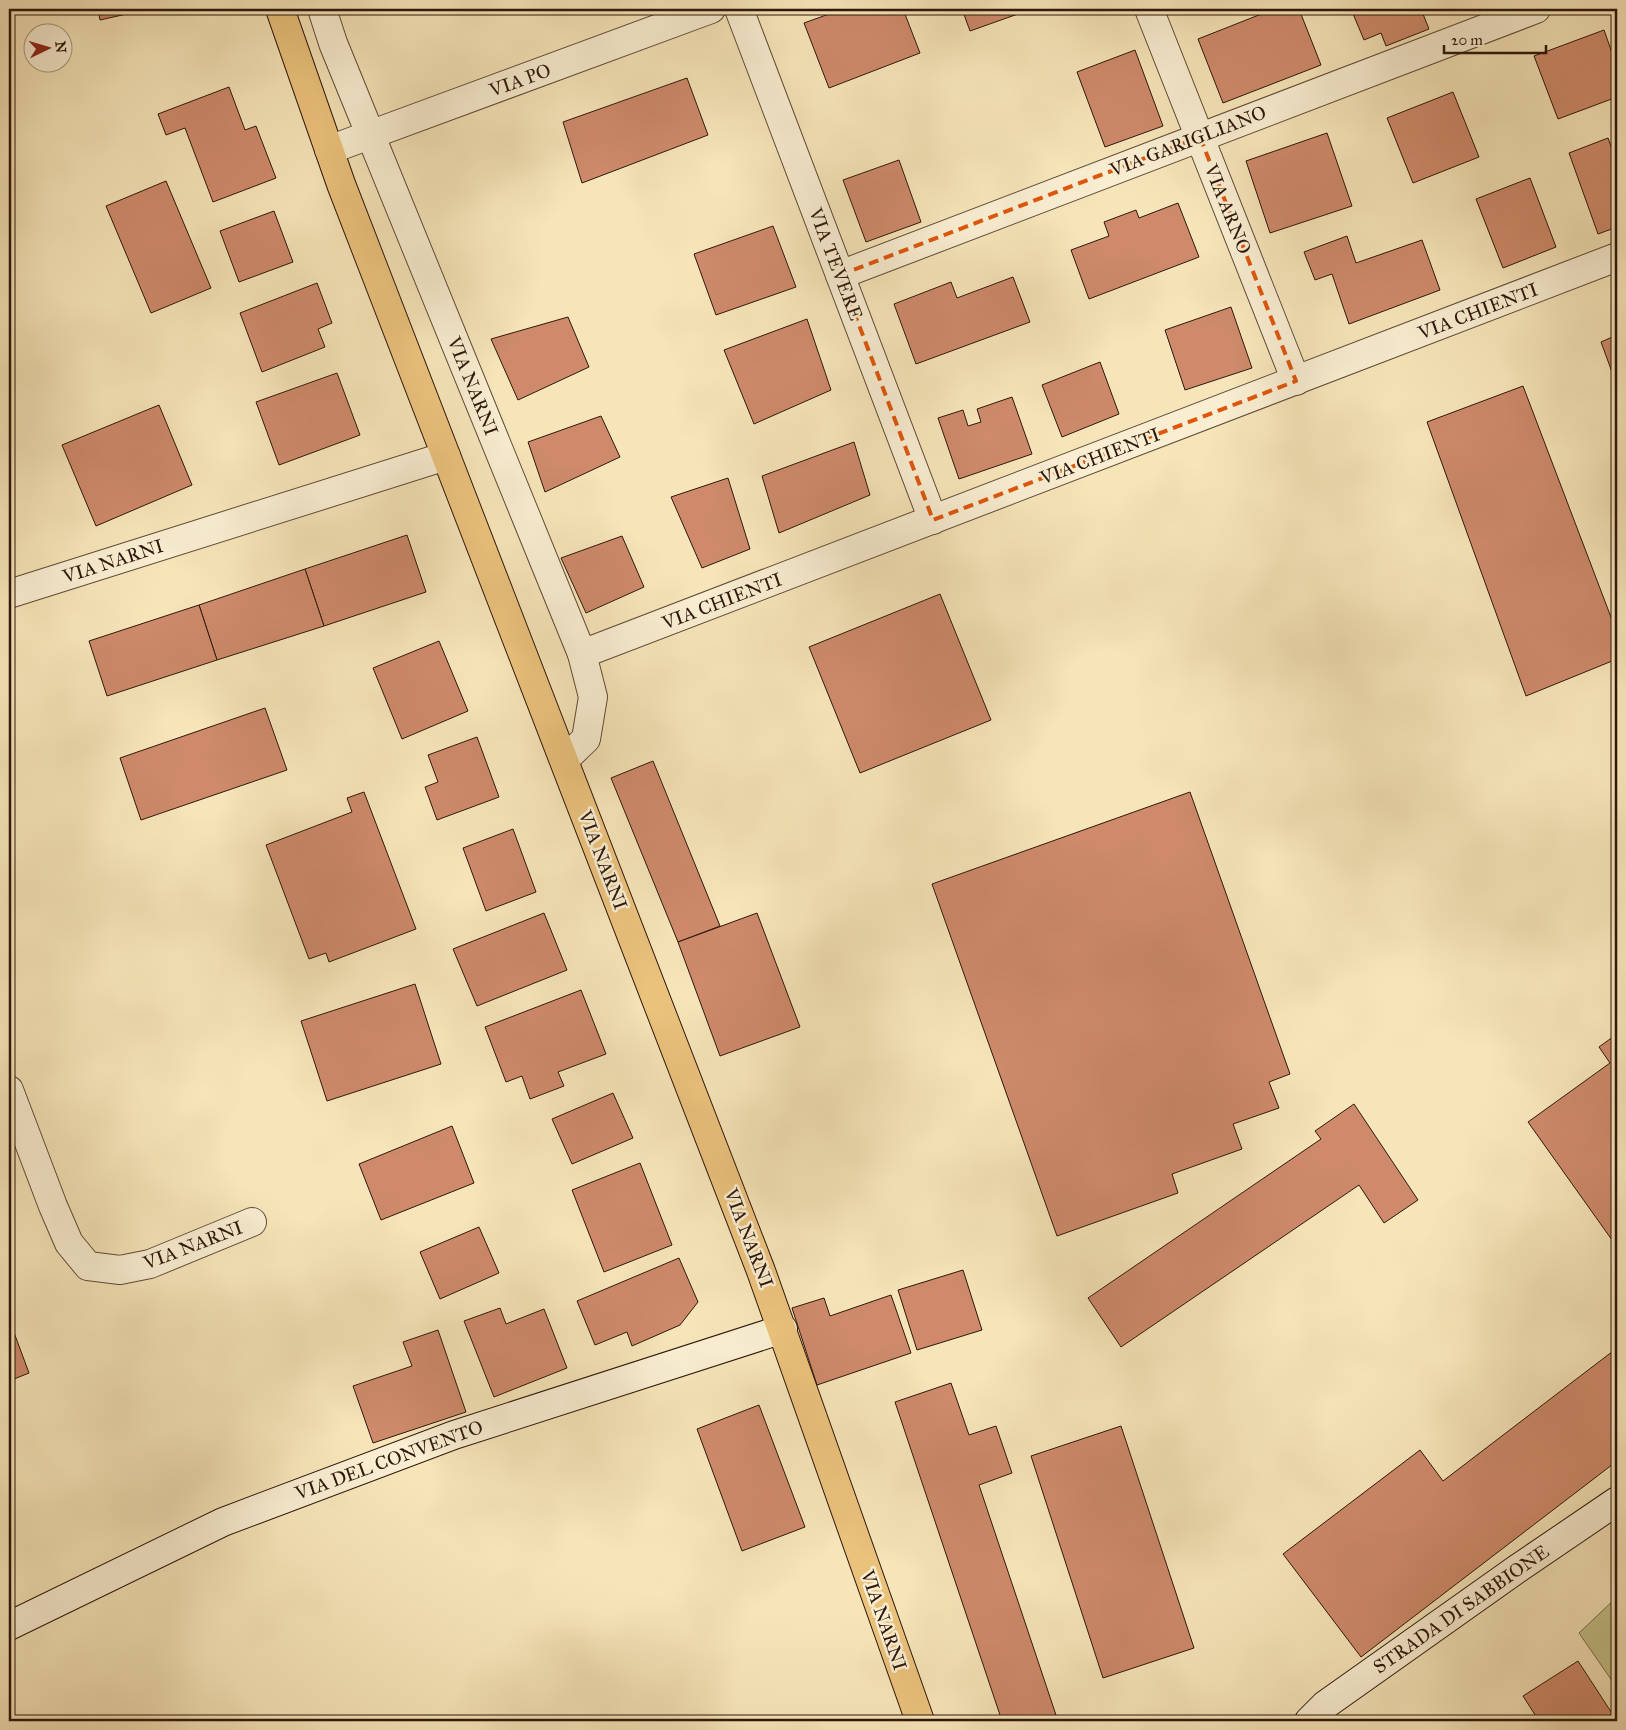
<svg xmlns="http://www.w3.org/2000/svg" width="1626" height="1730" font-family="'IM FELL Great Primer',serif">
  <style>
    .green { fill: #c4c28a; stroke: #796c4a }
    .building { fill: #ce8a6b; stroke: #2e170b }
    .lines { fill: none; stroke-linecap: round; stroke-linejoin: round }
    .street-casing { stroke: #604a36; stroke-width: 30 }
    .secondary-casing { stroke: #2e170b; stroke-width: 30 }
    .primary-casing { stroke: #2e170b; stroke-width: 30 }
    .street { stroke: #f9eed2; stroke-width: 28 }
    .secondary { stroke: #f9eed2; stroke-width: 28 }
    .primary { stroke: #ebc27c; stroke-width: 28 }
    .marked { fill: none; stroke: #df560c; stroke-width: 4; stroke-dasharray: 10 6; stroke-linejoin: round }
    .labels { text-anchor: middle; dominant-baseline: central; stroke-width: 5; stroke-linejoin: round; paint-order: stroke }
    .street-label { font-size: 19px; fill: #2e170b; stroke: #f9eed2 }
  </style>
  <rect width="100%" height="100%" fill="#f6e5b9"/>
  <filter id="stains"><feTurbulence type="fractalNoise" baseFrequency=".004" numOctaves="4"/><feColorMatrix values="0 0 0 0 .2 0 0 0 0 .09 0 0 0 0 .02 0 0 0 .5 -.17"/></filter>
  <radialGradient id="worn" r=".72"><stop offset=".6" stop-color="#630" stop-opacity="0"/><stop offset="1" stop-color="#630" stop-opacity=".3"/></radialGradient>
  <path class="green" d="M1617 1597V1688L1579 1633Z"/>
  <g class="building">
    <path d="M98 9H149L100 20Z"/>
    <path d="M843 9H903L920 53 829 88 804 23Z"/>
    <path d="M962 9H1032L970 31Z"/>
    <path d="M1274 9H1299L1321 65 1223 103 1198 39Z"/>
    <path d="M1351 9H1421L1429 29 1386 46 1381 33 1364 40Z"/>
    <path d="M1604 30 1617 67V97L1558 119 1534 56Z"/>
    <path d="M1135 50 1163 126 1105 147 1077 72Z"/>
    <path d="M687 78 708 135 582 183 563 122Z"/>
    <path d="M229 87 245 130 256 126 276 178 213 202 185 128 166 135 158 114Z"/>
    <path d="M1453 92 1479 157 1413 183 1387 118Z"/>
    <path d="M1327 133 1352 206 1270 233 1246 161Z"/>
    <path d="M1608 138 1617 163V227L1598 234 1569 153Z"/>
    <path d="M899 160 921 222 866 242 843 180Z"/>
    <path d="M1530 178 1556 247 1503 268 1476 199Z"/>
    <path d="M166 181 211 288 151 313 106 206Z"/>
    <path d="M1178 203 1199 257 1089 299 1071 250 1109 236 1104 222 1136 210 1139 218Z"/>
    <path d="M274 211 293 262 239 282 220 231Z"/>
    <path d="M773 226 796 287 716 315 694 254Z"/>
    <path d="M1347 236 1356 263 1422 240 1440 290 1349 324 1332 274 1315 280 1304 252Z"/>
    <path d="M1013 277 1030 322 916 364 894 304 951 282 957 298Z"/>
    <path d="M317 283 332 323 318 329 325 347 262 372 240 313Z"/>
    <path d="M1231 307 1252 368 1185 390 1165 330Z"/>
    <path d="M568 317 589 367 518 400 491 339Z"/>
    <path d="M807 319 831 390 754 424 724 350Z"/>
    <path d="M1617 335V370L1612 372 1601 342Z"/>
    <path d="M1100 362 1119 414 1062 437 1042 385Z"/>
    <path d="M337 373 360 435 279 465 256 402Z"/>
    <path d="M1523 386 1617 633V659L1526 696 1427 422Z"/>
    <path d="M1012 397 1032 454 959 479 938 418 963 410 968 426 981 422 977 409Z"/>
    <path d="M159 405 192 485 96 526 62 445Z"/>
    <path d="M601 416 620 457 545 492 528 442Z"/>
    <path d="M854 442 870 495 779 533 762 476Z"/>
    <path d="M728 478 750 549 702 568 671 497Z"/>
    <path d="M407 535 426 592 324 626 305 569Z"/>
    <path d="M622 536 644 587 586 613 561 558Z"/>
    <path d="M305 569 324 626 217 660 199 605Z"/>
    <path d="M940 594 991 720 860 773 809 647Z"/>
    <path d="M199 605 217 660 107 696 89 641Z"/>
    <path d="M439 641 468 711 402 739 373 668Z"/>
    <path d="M265 708 287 770 141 820 120 758Z"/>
    <path d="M477 737 499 797 437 820 425 787 438 782 428 755Z"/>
    <path d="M653 761 720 926 678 942 611 778Z"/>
    <path d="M364 792 416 929 329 962 326 953 309 959 266 845 352 812 347 798Z"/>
    <path d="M1190 792 1290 1074 1269 1082 1279 1108 1233 1124 1242 1149 1172 1174 1178 1193 1057 1236 932 884Z"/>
    <path d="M513 829 536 892 486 911 463 848Z"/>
    <path d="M544 913 567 970 477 1006 453 949Z"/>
    <path d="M757 913 800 1027 720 1056 678 942Z"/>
    <path d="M415 984 441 1064 327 1101 301 1021Z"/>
    <path d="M581 990 606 1054 558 1072 564 1086 530 1099 522 1076 506 1082 485 1027Z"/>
    <path d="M1617 1034V1247L1528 1122 1610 1063 1599 1047Z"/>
    <path d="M613 1093 633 1138 572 1164 552 1119Z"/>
    <path d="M1354 1104 1418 1200 1384 1223 1359 1185 1121 1347 1088 1298 1321 1139 1315 1131Z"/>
    <path d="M452 1126 474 1183 381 1220 359 1164Z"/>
    <path d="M640 1163 672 1245 604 1272 572 1190Z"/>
    <path d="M479 1227 499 1273 440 1299 420 1252Z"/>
    <path d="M679 1258 698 1302 680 1325 632 1346 627 1332 595 1345 577 1301Z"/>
    <path d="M963 1270 982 1330 917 1350 898 1290Z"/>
    <path d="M891 1295 911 1353 817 1385 792 1308 824 1298 830 1316Z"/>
    <path d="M500 1308 506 1324 544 1309 567 1368 494 1397 464 1321Z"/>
    <path d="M9 1319 29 1373 9 1381Z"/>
    <path d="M438 1330 466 1412 373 1443 353 1386 412 1366 403 1342Z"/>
    <path d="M1617 1348V1461L1361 1657 1283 1554 1420 1450 1443 1481Z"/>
    <path d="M951 1383 969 1435 996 1426 1012 1473 979 1485 1058 1721H1002L895 1402Z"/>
    <path d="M759 1405 805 1527 742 1551 697 1429Z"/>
    <path d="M1121 1426 1194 1648 1103 1678 1031 1456Z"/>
    <path d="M1578 1661 1617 1721H1539L1523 1696Z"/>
  </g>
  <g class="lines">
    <g class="street-casing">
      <g id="street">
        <path d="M322 9 333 43 582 654 593 697 586 739 564 760"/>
        <path d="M739 9 933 520"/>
        <path d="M1149 9 1296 381"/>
        <path d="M329 150 711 9"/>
        <path d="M840 275 1536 9"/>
        <path d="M9 594 446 456"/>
        <path d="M582 654 1617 257"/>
        <path d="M9 1090 53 1206 69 1243 88 1266 120 1270 150 1264 252 1222"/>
      </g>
    </g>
    <g class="secondary-casing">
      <g id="secondary">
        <path d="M9 1626 223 1522 454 1435 783 1329"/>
        <path d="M1309 1721 1325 1705 1517 1569 1617 1501"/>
      </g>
    </g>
    <g class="primary-casing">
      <path id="primary" d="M280 9 341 184 761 1271 920 1721"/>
    </g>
    <use href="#street" class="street"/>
    <use href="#secondary" class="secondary"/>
    <use href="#primary" class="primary"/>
  </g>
  <path class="marked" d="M1200 137 1296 381 933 520 840 275Z"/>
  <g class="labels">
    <g class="street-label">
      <text transform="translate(520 80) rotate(-20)">VIA PO</text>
      <text transform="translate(1188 141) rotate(-21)">VIA GARIGLIANO</text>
      <text transform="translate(1228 209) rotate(68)">VIA ARNO</text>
      <text transform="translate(836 264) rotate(69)">VIA TEVERE</text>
      <text transform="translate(1478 311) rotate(-21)">VIA CHIENTI</text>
      <text transform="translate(473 386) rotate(68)">VIA NARNI</text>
      <text transform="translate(1100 456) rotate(-21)">VIA CHIENTI</text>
      <text transform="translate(113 561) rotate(-18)">VIA NARNI</text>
      <text transform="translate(722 601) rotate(-21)">VIA CHIENTI</text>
      <text transform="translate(603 860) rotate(69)">VIA NARNI</text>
      <text transform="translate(749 1238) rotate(69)">VIA NARNI</text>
      <text transform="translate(193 1245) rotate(-21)">VIA NARNI</text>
      <text transform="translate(389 1460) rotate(-20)">VIA DEL CONVENTO</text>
      <text transform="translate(1461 1609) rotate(-35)">STRADA DI SABBIONE</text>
      <text transform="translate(884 1620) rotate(71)">VIA NARNI</text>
    </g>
  </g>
  <rect width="1626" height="1730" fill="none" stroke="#f6e5b9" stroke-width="30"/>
  <rect x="10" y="10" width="1606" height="1710" fill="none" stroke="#2e170b" stroke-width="2.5"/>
  <rect x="15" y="15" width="1596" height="1700" fill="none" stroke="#2e170b"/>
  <g transform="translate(48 48) rotate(85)"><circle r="24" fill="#f9eed2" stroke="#a89882"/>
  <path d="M0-4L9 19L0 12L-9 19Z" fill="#8f2418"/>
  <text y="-8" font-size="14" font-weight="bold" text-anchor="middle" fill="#2e170b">N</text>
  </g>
  <path d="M1444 45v8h102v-8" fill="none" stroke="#2e170b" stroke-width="2.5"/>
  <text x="1451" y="45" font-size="15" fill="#2e170b" stroke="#f9eed2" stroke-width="4" paint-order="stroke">20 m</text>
  <rect width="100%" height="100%" filter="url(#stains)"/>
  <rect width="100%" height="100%" fill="url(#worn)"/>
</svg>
